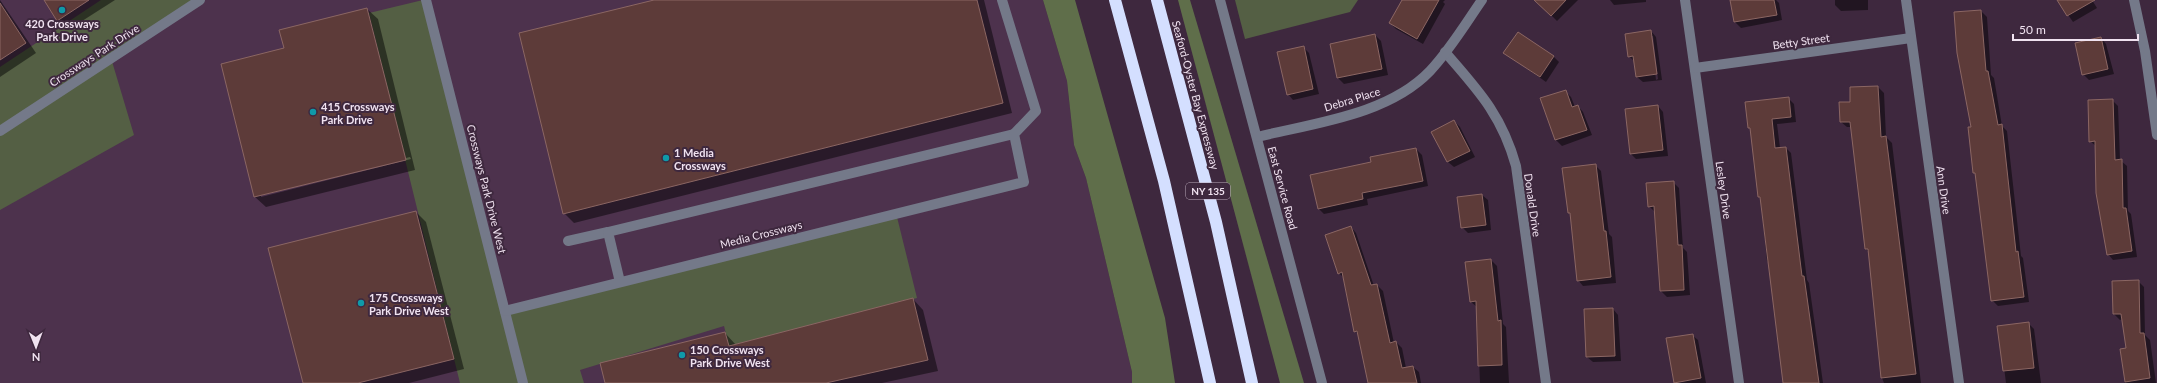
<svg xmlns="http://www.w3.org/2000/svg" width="2157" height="383" font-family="Lato,sans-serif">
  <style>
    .built { fill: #4d324d }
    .green { fill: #545f44 }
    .forest { fill: #5f6e4a }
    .shadow { fill: #0007; fill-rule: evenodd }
    .building { fill: #5d3b39; stroke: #8b6663 }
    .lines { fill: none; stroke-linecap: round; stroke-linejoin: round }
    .minor { stroke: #747989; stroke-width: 10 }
    .highway { stroke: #d4dfff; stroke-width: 12 }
    .culture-dot { fill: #0f9aa8; stroke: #3e283e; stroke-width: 1.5 }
    .labels { text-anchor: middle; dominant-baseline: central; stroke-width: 4; stroke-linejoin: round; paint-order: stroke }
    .shield { fill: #3e283e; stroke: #bab; stroke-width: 1 }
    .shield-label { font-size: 10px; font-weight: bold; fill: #f0e2f0 }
    .poi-label { font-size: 11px; font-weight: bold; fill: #f0e2f0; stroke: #3e283e; text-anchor: start }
    .street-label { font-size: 11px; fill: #f0e2f0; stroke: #3e283e }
  </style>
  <rect width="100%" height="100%" fill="#3e283e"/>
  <path class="built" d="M0 0H1043L1067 81 1074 145 1086 178 1132 372V383H0Z"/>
  <g class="green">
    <path d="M101 0H201L111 58 134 135 0 210V67Z"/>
    <path d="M423 0 505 311 897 217 917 298 729 346 724 326 580 370 584 383H460L369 13Z"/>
    <path d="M1235 0H1358L1350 12 1245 39Z"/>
  </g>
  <g class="forest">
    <path d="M1043 0H1075L1165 318 1175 383H1132V372L1086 178 1074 145 1067 81Z"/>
    <path d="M1178 0H1190L1304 383H1280Z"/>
  </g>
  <g class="shadow">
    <path d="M0 0 36 53 0 77Z"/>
    <path d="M45 0H115L68 30 58 20Z"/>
    <path d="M658 0H984L1012 113 574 223 564 213Z"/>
    <path d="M1404 0H1445L1443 2 1445 4 1423 44 1396 29 1390 23Z"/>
    <path d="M1536 0H1578L1557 21Z"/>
    <path d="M1610 0H1646V2L1614 5Z"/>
    <path d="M1731 0H1776L1779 3 1782 20 1741 28 1735 22Z"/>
    <path d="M1835 0H1868V10L1841 11 1835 5Z"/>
    <path d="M2058 0H2092L2097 8 2073 22Z"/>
    <path d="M367 9 378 19 415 170 266 207 255 197 222 65 285 49ZM410 157 411 159 261 197V195Z"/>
    <path d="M1981 11 1987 17 1991 75 1994 78 2002 126 2007 131 2021 256 2023 258 2029 302 1998 306 1992 300 1970 128H1972Z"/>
    <path d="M1651 31 1656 37 1662 80 1643 82 1637 77 1635 62 1629 56ZM1651 36H1653L1658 79 1656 80Z"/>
    <path d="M1375 35 1381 41 1388 75 1344 84 1338 78 1331 45Z"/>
    <path d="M2101 38 2106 44 2114 74 2089 80 2083 74Z"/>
    <path d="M1303 47 1309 53 1319 94 1293 100 1288 94Z"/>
    <path d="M1505 53 1553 56 1559 62 1546 82Z"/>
    <path d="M1878 87 1884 93 1886 137 1892 143 1921 383H1884L1882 378 1869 252 1866 249 1852 127H1847L1841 122 1851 103Z"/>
    <path d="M1565 91 1571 97 1575 107 1578 106 1583 112 1592 135 1562 146 1556 140 1541 99Z"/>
    <path d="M1788 98 1794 104 1796 122 1777 124 1780 148H1786L1791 153 1807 280 1809 283 1823 383H1784L1770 263 1767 261 1761 199 1759 197 1752 130 1749 128Z"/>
    <path d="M2112 100 2118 106 2120 160 2127 166 2128 211 2131 214 2137 257 2113 260 2108 254 2097 147 2090 141Z"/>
    <path d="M1658 106 1663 112 1668 156 1636 159 1631 154Z"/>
    <path d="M1454 121 1460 127 1475 157 1454 167 1448 162 1433 132Z"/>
    <path d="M1416 149 1422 155 1428 186 1367 199 1368 205 1324 214 1318 208 1372 163Z"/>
    <path d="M1595 165 1601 171 1609 234 1612 237 1616 283 1583 286 1578 280 1571 215 1569 213 1564 169Z"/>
    <path d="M1673 182 1679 188 1683 248 1687 252 1690 295 1667 297 1661 291 1655 212 1649 206Z"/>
    <path d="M1482 195 1488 200 1491 230 1468 233 1462 227Z"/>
    <path d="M416 212 426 222 464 369 409 383H304Z"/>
    <path d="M1351 227 1356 233 1374 286 1377 285 1383 291 1394 343 1396 342 1402 348 1406 368 1413 367 1419 372 1421 383H1369L1359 335 1355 331 1344 278 1339 273Z"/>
    <path d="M1491 260 1497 266 1503 324 1506 327 1509 383H1480L1477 307 1471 302Z"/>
    <path d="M2138 281 2144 287 2145 335 2150 340 2156 383H2125L2122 350 2127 349 2123 319 2120 320 2114 314Z"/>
    <path d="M913 299 923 310 938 371 882 383H606L725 333 736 345Z"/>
    <path d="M1613 309 1618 315 1621 361 1593 362 1587 357Z"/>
    <path d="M2028 323 2034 329 2041 383H2006L1999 327Z"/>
    <path d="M1692 335 1698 340 1706 383H1676L1668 339Z"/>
  </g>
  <g class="building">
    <path d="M44 0H89L57 21Z"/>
    <path d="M654 0H977L1003 103 563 214 519 33Z"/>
    <path d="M1402 0H1439L1417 39 1389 23Z"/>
    <path d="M1534 0H1566L1551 16Z"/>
    <path d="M1730 0H1774L1777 15 1734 22Z"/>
    <path d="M2057 0H2095L2067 16Z"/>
    <path d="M0 3 26 43 0 60Z"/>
    <path d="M367 8 406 160 254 197 221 64 284 48 279 30Z"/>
    <path d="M1981 10 1986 71H1988L1998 125 2002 124 2016 252 2018 251 2024 297 1991 301 1975 173H1973L1968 127H1971L1957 53 1954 12Z"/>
    <path d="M1651 30 1657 74 1636 77 1633 56 1628 57 1625 34Z"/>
    <path d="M1518 32 1554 56 1540 77 1503 53Z"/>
    <path d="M1375 34 1382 69 1337 78 1330 44Z"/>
    <path d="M2101 37 2108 69 2082 75 2075 43Z"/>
    <path d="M1304 46 1313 89 1287 95 1277 52Z"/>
    <path d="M1878 86 1881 137 1886 136 1916 374 1881 378 1868 249H1865L1850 122H1840L1839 102H1850V87Z"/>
    <path d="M1566 90 1572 107 1578 105 1587 130 1555 140 1540 98Z"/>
    <path d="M1789 97 1791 117 1772 119 1775 148 1786 147 1802 276H1804L1819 383H1783L1760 197H1758L1750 128H1748L1745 102Z"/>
    <path d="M2113 99 2115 160 2122 159 2123 208H2126L2132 251 2107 255 2096 193 2095 141 2089 142 2088 100Z"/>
    <path d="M1658 105 1663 150 1630 154 1625 109Z"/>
    <path d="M1454 120 1470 151 1447 162 1431 132Z"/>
    <path d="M1416 148 1423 181 1362 193 1363 199 1318 209 1310 175 1371 162 1370 157Z"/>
    <path d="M1596 164 1604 231H1606L1611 277 1577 281 1570 213H1568L1562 168Z"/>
    <path d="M1674 181 1678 245H1682L1684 290 1660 291 1654 206 1648 207 1646 183Z"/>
    <path d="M1482 194 1486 225 1461 228 1457 197Z"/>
    <path d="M416 211 454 359 358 383H303L268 248Z"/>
    <path d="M1351 226 1371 285 1377 284 1390 343 1396 341 1402 368 1413 366 1417 383H1368L1357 331 1354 332 1342 272 1338 274 1325 235Z"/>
    <path d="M1491 259 1498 321 1501 320 1502 365 1478 366 1476 301 1470 302 1465 262Z"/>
    <path d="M2139 280 2140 333H2144L2150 378 2125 382 2120 349 2126 348 2121 314H2113L2112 281Z"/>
    <path d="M913 298 928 360 826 383H605L600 363 725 332 729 346Z"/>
    <path d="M1613 308 1615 356 1586 357 1584 309Z"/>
    <path d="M2029 322 2034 368 2003 371 1997 326Z"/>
    <path d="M1693 334 1701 378 1674 383 1666 338Z"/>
  </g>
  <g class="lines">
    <g class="minor">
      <path d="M426 0 523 383"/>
      <path d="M1220 0 1322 383"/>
      <path d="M1685 0 1739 383"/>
      <path d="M1906 0 1959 383"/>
      <path d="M2134 0 2145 51 2157 135"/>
      <path d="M1445 52C1478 90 1502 115 1516 166L1546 383"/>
      <path d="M1695 68 1911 38"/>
      <path d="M0 131 200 0"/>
      <path d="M1257 137C1314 123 1388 115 1430 71 1450 50 1466 23 1482 0"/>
      <path d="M568 241 608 232"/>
      <path d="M620 282 608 232 1014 134"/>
      <path d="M505 311 1024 182 1014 134 1036 111 1002 0"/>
    </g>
    <g class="highway">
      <path d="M1115 0 1164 181 1210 383"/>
      <path d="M1157 0 1216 222 1252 383"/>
    </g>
  </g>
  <g class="culture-dot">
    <circle cx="62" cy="10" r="4"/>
    <circle cx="313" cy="112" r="4"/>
    <circle cx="666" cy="158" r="4"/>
    <circle cx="361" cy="303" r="4"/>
    <circle cx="682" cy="355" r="4"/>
  </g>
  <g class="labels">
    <rect class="shield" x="1186" y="183" width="44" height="16" rx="3"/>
    <g class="shield-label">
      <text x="1208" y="191">NY 135</text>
    </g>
    <g class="poi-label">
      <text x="62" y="23" text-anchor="middle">420 Crossways<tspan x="62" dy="13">Park Drive</tspan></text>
      <text x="321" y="106">415 Crossways<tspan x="321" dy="13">Park Drive</tspan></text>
      <text x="674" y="152">1 Media<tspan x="674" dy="13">Crossways</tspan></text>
      <text x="369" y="297">175 Crossways<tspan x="369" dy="13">Park Drive West</tspan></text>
      <text x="690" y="349">150 Crossways<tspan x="690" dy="13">Park Drive West</tspan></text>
    </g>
    <g class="street-label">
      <text transform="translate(1801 41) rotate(-8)">Betty Street</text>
      <text transform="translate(94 55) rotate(-33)">Crossways Park Drive</text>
      <text transform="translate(1196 95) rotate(75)">Seaford-Oyster Bay Expressway</text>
      <text transform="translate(1352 99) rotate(-17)">Debra Place</text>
      <text transform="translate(1283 188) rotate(75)">East Service Road</text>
      <text transform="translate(487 189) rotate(76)">Crossways Park Drive West</text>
      <text transform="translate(1724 190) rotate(82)">Lesley Drive</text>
      <text transform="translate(1944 190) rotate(82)">Ann Drive</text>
      <text transform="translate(1533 205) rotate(82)">Donald Drive</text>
      <text transform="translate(761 234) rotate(-14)">Media Crossways</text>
    </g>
  </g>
  <g transform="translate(36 347) rotate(179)" stroke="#3e283e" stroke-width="3" paint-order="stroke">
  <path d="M0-3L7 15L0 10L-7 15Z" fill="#f0e2f0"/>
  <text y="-6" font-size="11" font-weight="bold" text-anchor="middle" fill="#f0e2f0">N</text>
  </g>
  <path d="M2013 34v6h125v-6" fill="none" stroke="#f0e2f0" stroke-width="2"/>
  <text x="2019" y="34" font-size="12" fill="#f0e2f0" stroke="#3e283e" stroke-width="3" paint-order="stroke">50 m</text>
</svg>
